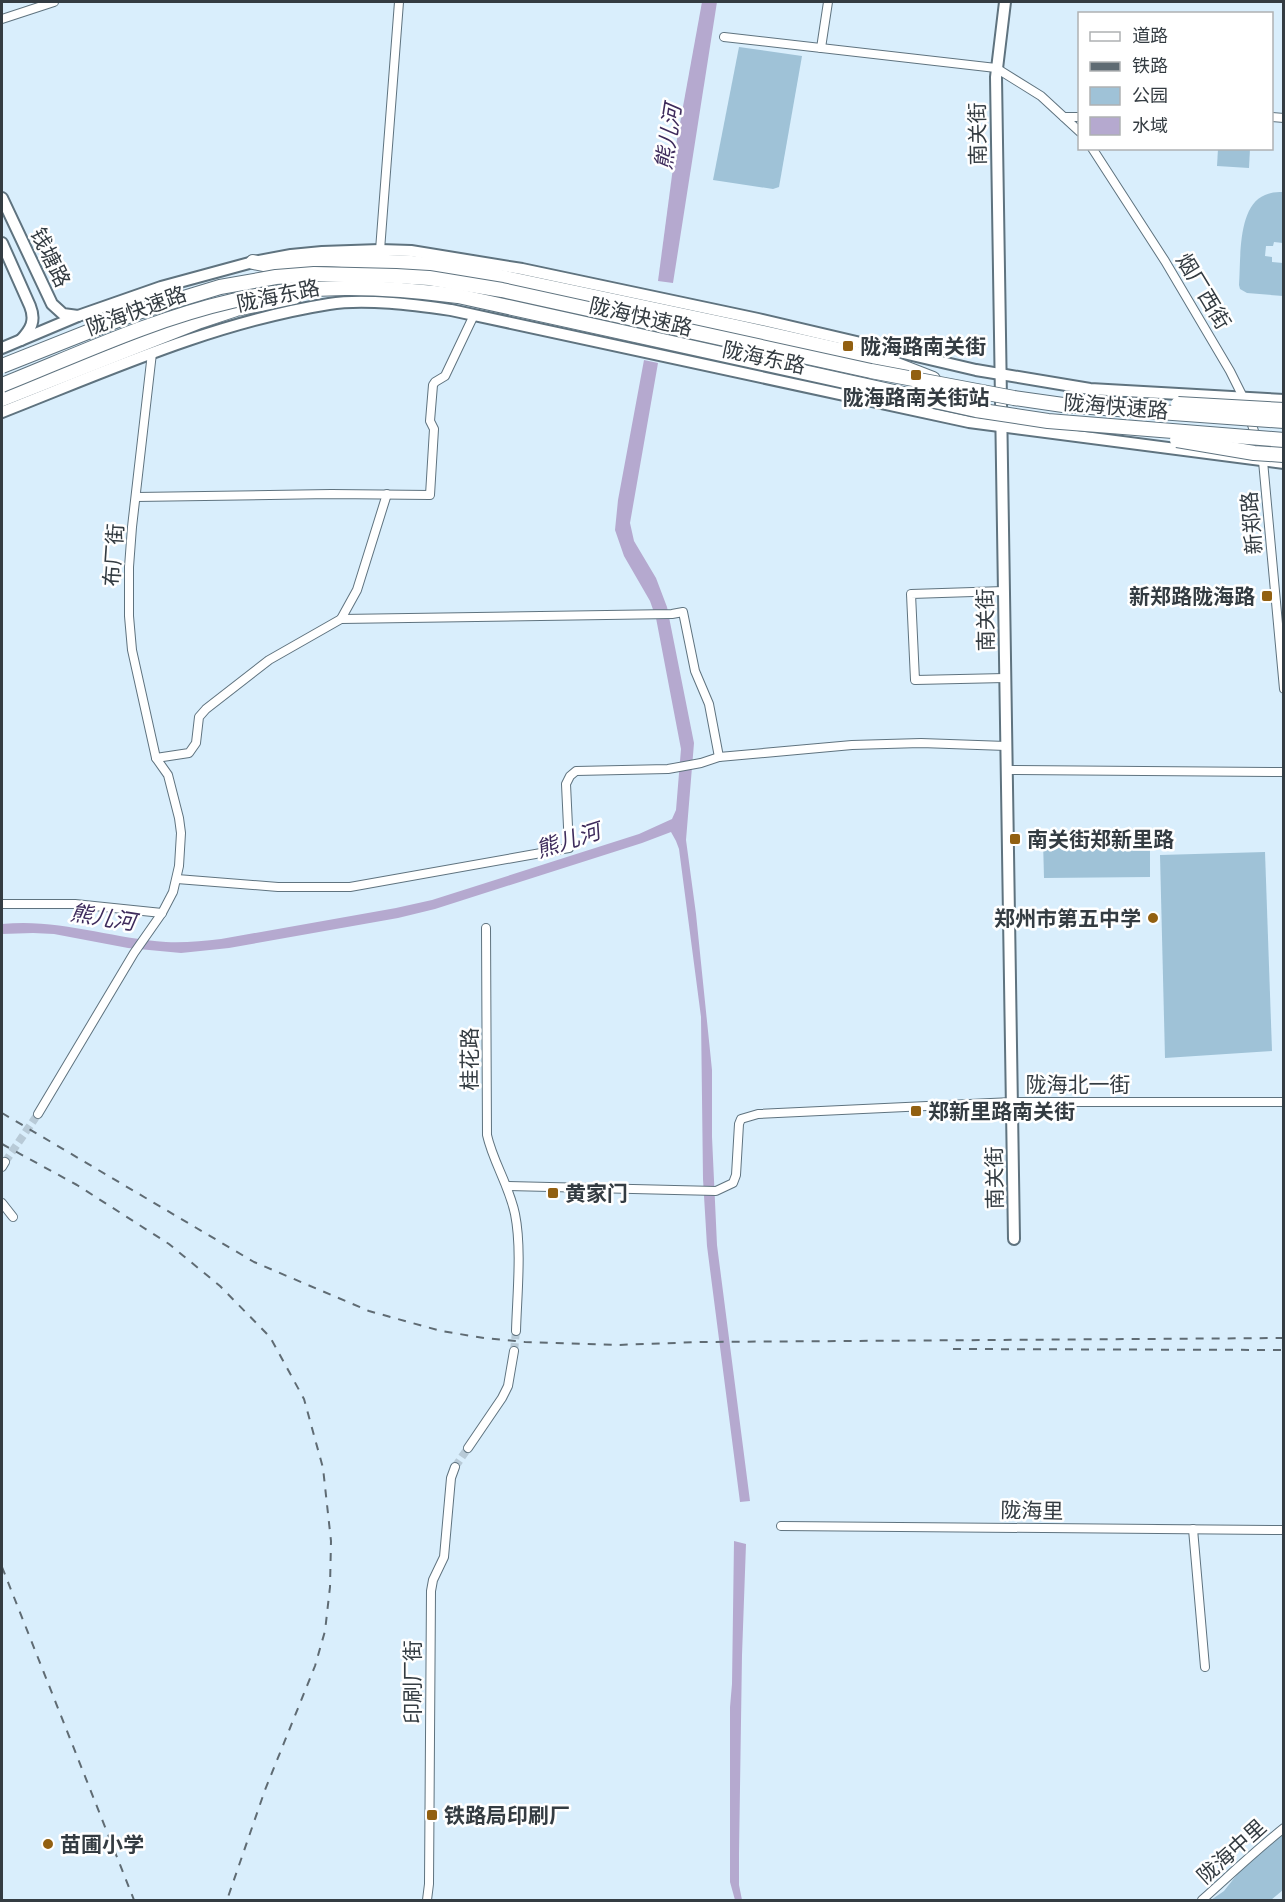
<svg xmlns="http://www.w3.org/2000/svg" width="1285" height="1902" font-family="'Asap Condensed','Noto Sans SC',sans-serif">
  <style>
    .green { fill: #9fc2d7 }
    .water { fill: #b5a9cf }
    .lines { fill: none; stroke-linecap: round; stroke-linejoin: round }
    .street-tunnel { stroke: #b8cad7; stroke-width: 8; stroke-dasharray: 8 4; stroke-linecap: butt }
    .street-casing { stroke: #5f737f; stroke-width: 10 }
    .secondary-casing { stroke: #5f737f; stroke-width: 14 }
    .highway-casing { stroke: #5f737f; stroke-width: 16 }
    .street { stroke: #fff; stroke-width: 8 }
    .secondary { stroke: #fff; stroke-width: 10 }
    .highway { stroke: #fff; stroke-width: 14 }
    .rail { stroke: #5f6b73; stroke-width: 2; stroke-dasharray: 8 8; stroke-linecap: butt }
    .highway-bridge-casing { stroke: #5f737f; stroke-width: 16; stroke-linecap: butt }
    .highway-bridge { stroke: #fff; stroke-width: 14 }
    .poi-dot { fill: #926011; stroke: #fff; stroke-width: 2 }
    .labels { text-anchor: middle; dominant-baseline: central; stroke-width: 5; stroke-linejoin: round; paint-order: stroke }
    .street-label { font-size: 21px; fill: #343c42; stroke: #fff }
    .poi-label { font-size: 21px; font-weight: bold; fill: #343c42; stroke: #fff; text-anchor: start }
    .water-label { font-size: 22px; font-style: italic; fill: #3e2b5c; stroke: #fff }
  </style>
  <rect width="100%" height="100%" fill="#d9eefc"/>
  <g class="green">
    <path d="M739 47 802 56 779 187 773 189 713 180Z"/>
    <path d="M1218 149H1250L1249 168 1217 166Z"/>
    <path d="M1283 192V243L1274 242 1273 246H1266L1265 256 1272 257V262L1283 263V296L1247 293 1240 289 1239 285C1241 260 1237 206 1265 195 1271 192 1277 192 1283 192Z"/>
    <path d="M1150 839V877L1044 878 1043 840Z"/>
    <path d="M1265 852 1272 1051 1165 1058 1160 855Z"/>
    <path d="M1283 1833V1890L1271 1900H1211L1224 1891 1250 1858Z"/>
  </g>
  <g class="water">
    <path d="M702 2H717L673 283 658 281 676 145Z"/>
    <path d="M644 360 658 363 630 523 634 541 656 578 667 607 694 743 686 840 696 914 712 1070V1137L717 1245 750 1501 740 1502 707 1246 703 1179 701 1017 679 849 676 841 671 832 642 843 435 909 398 918 229 948 181 953 128 948 54 934 33 933 2 934V924C57 918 111 938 166 942 184 943 203 941 221 939L396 908 432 900 639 834 672 819 676 810 681 749 656 618 650 601 624 556 615 530 618 500Z"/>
    <path d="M734 1541 746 1544 742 1655 739 1854V1885L742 1900H735L730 1882V1707L732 1684Z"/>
  </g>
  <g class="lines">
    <g class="street-tunnel">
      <path d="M5 1162 38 1114"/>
      <path d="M514 1351 516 1331"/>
      <path d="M455 1467 468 1448"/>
    </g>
    <g class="street-casing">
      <g id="street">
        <path d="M2 19 54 2"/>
        <path d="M724 37 996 68 1041 96 1080 132"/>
        <path d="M821 48 828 2"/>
        <path d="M1064 117H1080"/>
        <path d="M1272 117 1284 118"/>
        <path d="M1092 148 1165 261 1230 371 1245 401"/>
        <path d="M380 250 399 2"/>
        <path d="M1250 418 1263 461 1284 689"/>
        <path d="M136 497 331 494 430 495 434 429 430 421 433 385 435 382 445 376 474 315"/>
        <path d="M1004 591 911 594 915 680 1005 678"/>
        <path d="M341 619 672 614 683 612 695 671 709 704 719 757"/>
        <path d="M156 758 189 753 196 743 199 717 206 709 269 660 341 619 357 590 387 494"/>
        <path d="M1007 770 1284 772"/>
        <path d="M177 879 278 887H350L569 848 566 784 570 776 576 771 668 769 701 763 719 757 852 745 921 743 1006 746"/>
        <path d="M2 904H75L162 913"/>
        <path d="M486 928 487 1135C493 1162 509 1185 515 1214 522 1249 517 1295 516 1331"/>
        <path d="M38 1114 134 953 162 913 173 892 179 866 181 833 179 818 168 775 156 758 132 650 129 616V567L132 527 152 353"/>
        <path d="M2 1167 5 1162"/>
        <path d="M508 1186 716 1191 733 1183 736 1175 739 1124 741 1119 758 1114 1012 1102H1284"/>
        <path d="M2 1203 13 1217"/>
        <path d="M468 1448 502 1398 508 1386 514 1351"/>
        <path d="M781 1526 1284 1530"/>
        <path d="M1193 1529 1205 1667"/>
        <path d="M427 1900 429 1884 431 1591 433 1580 444 1557 451 1478 455 1467"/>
        <path d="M1202 1900C1229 1876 1255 1851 1284 1828"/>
      </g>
    </g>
    <g class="secondary-casing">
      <g id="secondary">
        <path d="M1005 2 996 77 1014 1239"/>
        <path d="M2 198 52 304 63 314 78 316"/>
        <path d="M2 243 30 306C36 321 31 329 21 340"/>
        <path d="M2 348 78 316 161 287 253 262 291 255 322 252 380 250 411 251 522 269 758 319 976 370 1090 389 1284 400"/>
        <path d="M2 412C109 370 215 322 329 304 365 298 415 305 451 310L969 422 1284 463"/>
      </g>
    </g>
    <g class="highway-casing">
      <g id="highway">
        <path d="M253 262 268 265 319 259 411 263 463 269 732 326 884 360 933 379"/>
        <path d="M2 399 200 321 236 309 294 297 305 289"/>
      </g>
    </g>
    <use href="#street" class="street"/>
    <use href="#secondary" class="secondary"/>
    <use href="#highway" class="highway"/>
    <g class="rail">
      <path d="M2 1113 254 1262 369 1311 441 1331 484 1338 525 1342 617 1345 700 1342 1284 1338"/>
      <path d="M2 1144 77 1185 169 1244 220 1286 270 1337 304 1399 323 1468 331 1541 330 1587 325 1631 315 1666 265 1790 227 1900"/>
      <path d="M953 1349 1284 1350"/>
      <path d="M2 1567 134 1900"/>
    </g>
    <g class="highway-bridge-casing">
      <g id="highway-bridge">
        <path d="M2 366 138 312 220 287 276 277 314 274 396 276 429 278 502 290 871 371 1014 398 1063 405 1284 421"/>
        <path d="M2 385C77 355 153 319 232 301 307 283 383 286 458 296L976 410 1048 421 1284 440"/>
        <path d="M1178 404 1284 410"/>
        <path d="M1177 440 1254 453 1283 455"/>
      </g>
    </g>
    <use href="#highway-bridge" class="highway-bridge"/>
  </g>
  <g class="poi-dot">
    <rect x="842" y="340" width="12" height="12" rx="3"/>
    <rect x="910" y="369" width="12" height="12" rx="3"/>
    <rect x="1261" y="590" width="12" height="12" rx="3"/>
    <rect x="1009" y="833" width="12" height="12" rx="3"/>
    <circle cx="1153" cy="918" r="6"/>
    <rect x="910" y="1105" width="12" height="12" rx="3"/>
    <rect x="547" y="1187" width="12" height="12" rx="3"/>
    <rect x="426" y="1809" width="12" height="12" rx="3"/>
    <circle cx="48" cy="1844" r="6"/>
  </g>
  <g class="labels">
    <g class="street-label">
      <text transform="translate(977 134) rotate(-91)">南关街</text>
      <text transform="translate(51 257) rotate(64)">钱塘路</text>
      <text transform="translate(1204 291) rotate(59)">烟厂西街</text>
      <text transform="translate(278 295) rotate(-12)">陇海东路</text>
      <text transform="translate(136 310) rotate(-20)">陇海快速路</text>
      <text transform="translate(641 316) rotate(13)">陇海快速路</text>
      <text transform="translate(764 357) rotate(12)">陇海东路</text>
      <text transform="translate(1116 406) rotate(5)">陇海快速路</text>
      <text transform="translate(1251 523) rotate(-95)">新郑路</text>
      <text transform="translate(113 555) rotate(-86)">布厂街</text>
      <text transform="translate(985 620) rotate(-91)">南关街</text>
      <text transform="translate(469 1059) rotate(-90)">桂花路</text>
      <text x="1078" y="1084">陇海北一街</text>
      <text transform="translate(994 1178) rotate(-91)">南关街</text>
      <text transform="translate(1032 1510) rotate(1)">陇海里</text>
      <text transform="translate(412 1682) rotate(-90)">印刷厂街</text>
      <text transform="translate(1231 1851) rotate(-42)">陇海中里</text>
    </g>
    <g class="poi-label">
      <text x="860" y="346">陇海路南关街</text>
      <text x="916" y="397" text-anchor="middle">陇海路南关街站</text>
      <text x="1255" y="596" text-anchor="end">新郑路陇海路</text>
      <text x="1027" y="839">南关街郑新里路</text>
      <text x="1141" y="918" text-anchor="end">郑州市第五中学</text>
      <text x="928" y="1111">郑新里路南关街</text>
      <text x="565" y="1193">黄家门</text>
      <text x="444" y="1815">铁路局印刷厂</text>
      <text x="60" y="1844">苗圃小学</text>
    </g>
    <g class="water-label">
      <text transform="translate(668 137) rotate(-81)">熊儿河</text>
      <text transform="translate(568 840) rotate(-18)">熊儿河</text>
      <text transform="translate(103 917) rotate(9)">熊儿河</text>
    </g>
  </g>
  <rect width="1285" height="1902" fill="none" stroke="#343c42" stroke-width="6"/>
  <rect x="1078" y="12" width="195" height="138" fill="#ffffff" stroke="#aeb1b3" stroke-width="1.5"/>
  <rect x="1090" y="32" width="30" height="9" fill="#ffffff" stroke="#aeb1b3" stroke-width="1.5"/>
  <text x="1132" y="42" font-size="18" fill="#343c42">道路</text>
  <rect x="1090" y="62" width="30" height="9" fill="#5f6b73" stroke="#aeb1b3" stroke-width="1.5"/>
  <text x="1132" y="72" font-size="18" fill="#343c42">铁路</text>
  <rect x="1090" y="87" width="30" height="18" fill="#9fc2d7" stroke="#aeb1b3" stroke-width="1.5"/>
  <text x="1132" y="102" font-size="18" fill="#343c42">公园</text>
  <rect x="1090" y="117" width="30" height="18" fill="#b5a9cf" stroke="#aeb1b3" stroke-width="1.5"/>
  <text x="1132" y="132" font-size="18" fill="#343c42">水域</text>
</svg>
